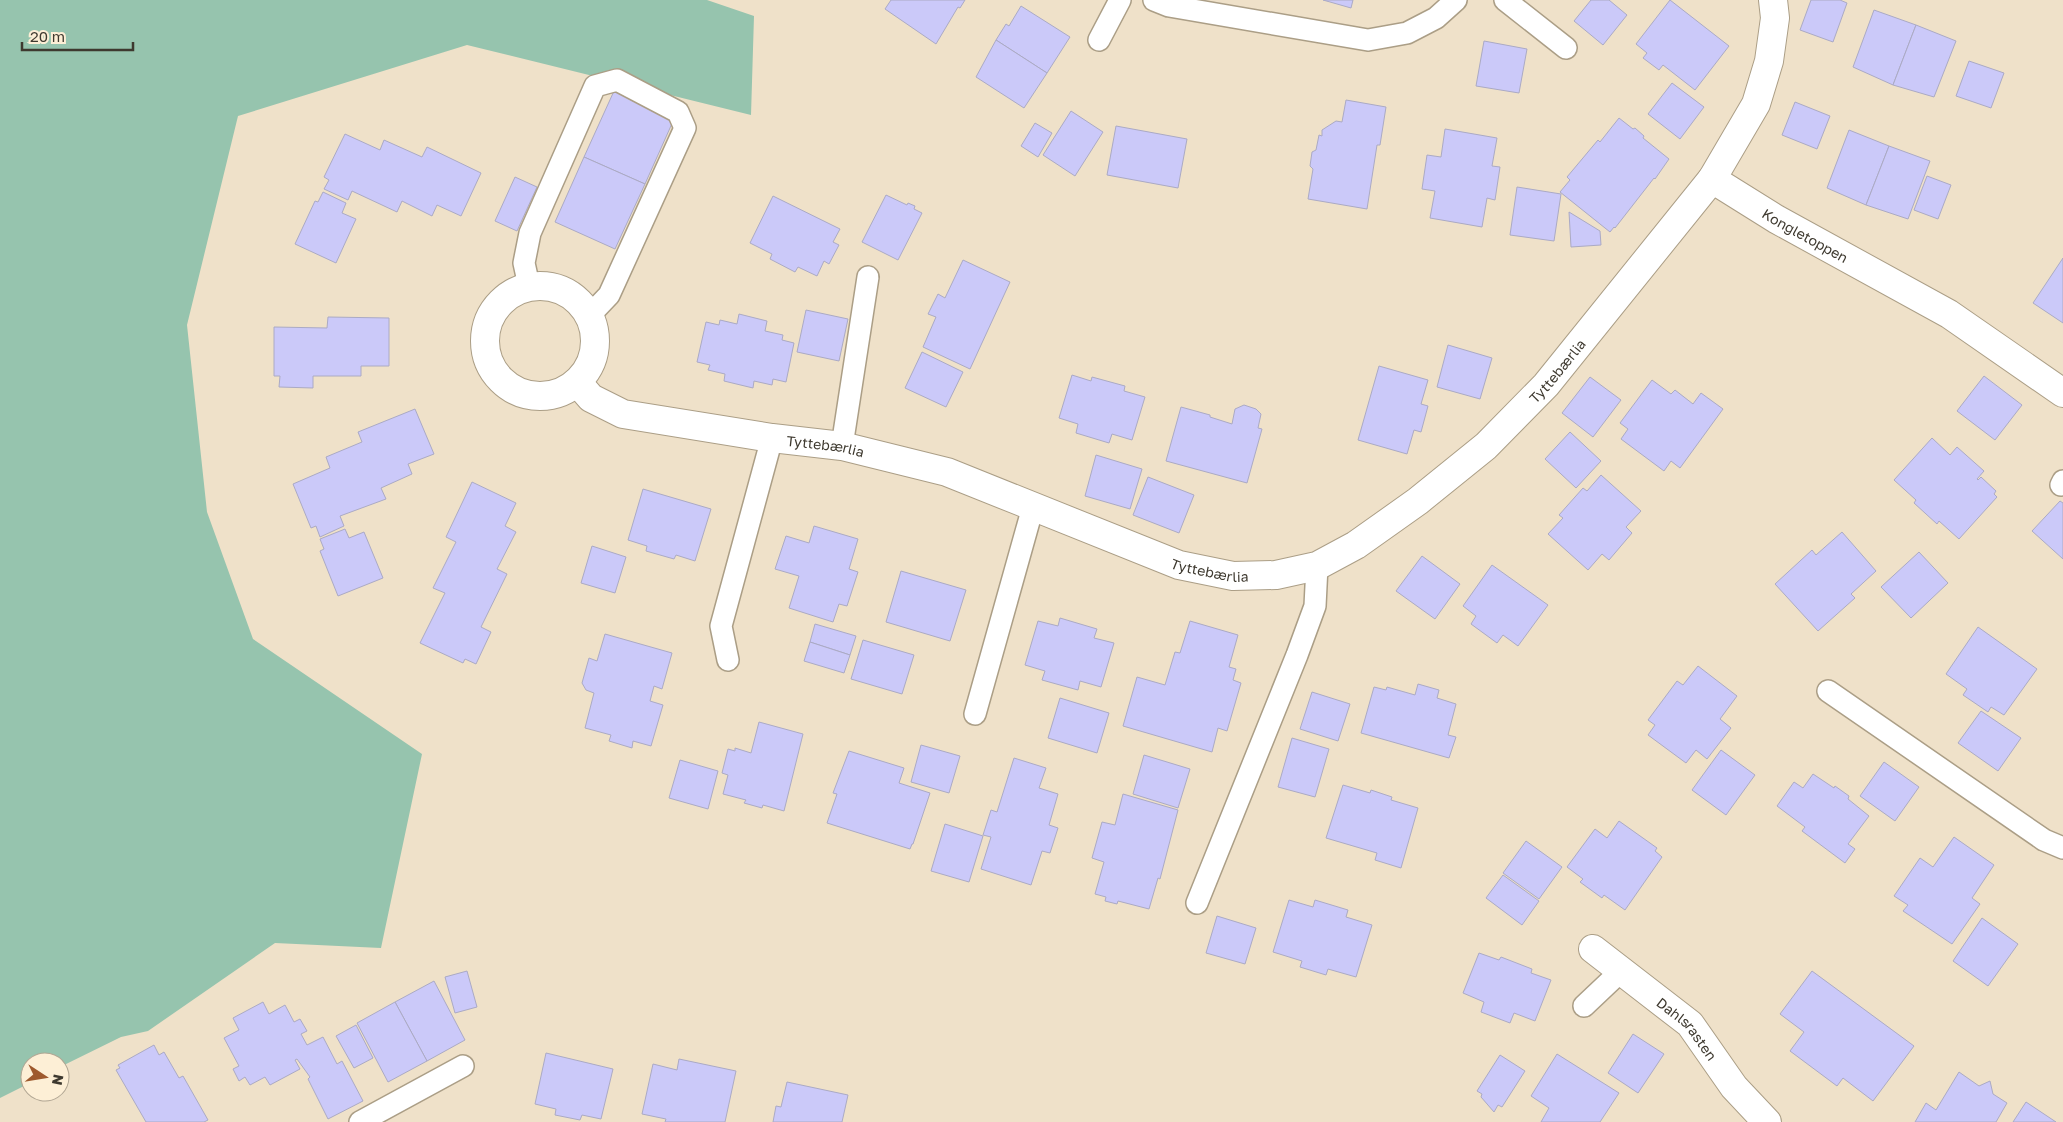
<svg xmlns="http://www.w3.org/2000/svg" width="2063" height="1122" font-family="'Golos Text',sans-serif">
  <style>
    .green { fill: #96c4ae }
    .building { fill: #cbc9f9; stroke: #abaac4 }
    .lines { fill: none; stroke-linecap: round; stroke-linejoin: round }
    .service-casing { stroke: #ab9e86; stroke-width: 24 }
    .minor-casing { stroke: #ab9e86; stroke-width: 30 }
    .service { stroke: #fff; stroke-width: 21 }
    .minor { stroke: #fff; stroke-width: 28 }
    .labels { text-anchor: middle; dominant-baseline: central; stroke-width: 4; stroke-linejoin: round; paint-order: stroke }
    .street-label { font-size: 14px; fill: #3e392f; stroke: #fdefd6 }
  </style>
  <rect width="100%" height="100%" fill="#efe1c9"/>
  <path class="green" d="M0 0H707L754 16 751 115 467 45 238 116 187 325 207 512 253 639 422 754 381 948 275 943 148 1031 121 1037 60 1067V1062H30V1083L0 1098Z"/>
  <g class="building">
    <path d="M891 0H965L960 8 958 7 936 44 885 9Z"/>
    <path d="M1323 0H1353L1351 8Z"/>
    <path d="M1591 0H1609L1627 15 1603 45 1574 21Z"/>
    <path d="M1670 0 1729 46 1695 90 1663 65 1659 70 1643 58 1647 53 1636 44Z"/>
    <path d="M1811 0H1840L1847 3 1833 42 1800 30Z"/>
    <path d="M1021 6 1070 37 1047 73 996 40 1006 24 1009 26Z"/>
    <path d="M1874 10 1916 25 1893 85 1853 67Z"/>
    <path d="M1916 25 1956 41 1934 97 1893 85Z"/>
    <path d="M996 40 1047 73 1024 108 976 77Z"/>
    <path d="M1484 41 1527 49 1519 93 1476 86Z"/>
    <path d="M1969 61 2004 73 1991 108 1956 96Z"/>
    <path d="M1672 83 1704 107 1680 139 1648 114Z"/>
    <path d="M614 91 674 119 645 184 584 157Z"/>
    <path d="M1346 100 1386 107 1380 145H1377L1367 209 1308 199 1313 169 1310 166 1312 152 1316 150 1319 135 1322 136V130L1336 121 1342 122Z"/>
    <path d="M1795 102 1830 116 1817 149 1782 135Z"/>
    <path d="M1071 111 1103 132 1075 176 1043 155Z"/>
    <path d="M1619 118 1633 129 1635 128 1644 136 1643 138 1669 159 1655 179 1654 178 1615 228 1614 227 1610 232 1560 192 1570 180 1567 177 1598 140 1600 142Z"/>
    <path d="M1035 123 1052 133 1038 157 1021 146Z"/>
    <path d="M1116 126 1187 139 1178 188 1107 175Z"/>
    <path d="M1445 129 1497 138 1492 166 1500 167 1495 200 1487 198 1482 227 1430 218 1435 191 1422 189 1427 155 1441 157Z"/>
    <path d="M1849 130 1889 146 1866 205 1827 188Z"/>
    <path d="M345 134 380 150 384 140 422 157 427 147 481 173 461 216 437 205 432 216 402 201 397 212 352 191 348 200 324 189 329 180 324 177Z"/>
    <path d="M1889 146 1930 161 1908 219 1866 205Z"/>
    <path d="M584 157 645 184 615 249 555 222Z"/>
    <path d="M1927 176 1951 185 1938 219 1914 210Z"/>
    <path d="M515 177 537 187 517 231 495 221Z"/>
    <path d="M1517 187 1561 194 1554 241 1510 235Z"/>
    <path d="M323 192 346 203 342 213 356 219 336 263 295 244 315 201 318 202Z"/>
    <path d="M886 195 907 205 908 203 915 206 914 209 922 213 898 260 862 242Z"/>
    <path d="M773 196 840 229 833 242 839 245 829 264 824 261 817 276 798 267 795 272 770 259 772 254 750 243Z"/>
    <path d="M1569 212 1600 231 1601 245 1571 247Z"/>
    <path d="M2063 258V323L2033 303Z"/>
    <path d="M963 260 1010 282 970 369 923 347 936 317 928 314 938 294 945 298Z"/>
    <path d="M806 310 848 319 839 361 797 352Z"/>
    <path d="M739 314 767 321 765 331 783 335 782 340 794 343 786 382 773 379 772 385 754 381 753 388 724 381 725 374 708 370 710 365 697 362 706 322 719 325 720 320 737 324Z"/>
    <path d="M328 317 389 318V366H361V376H313V388L279 387 280 376H274V327L327 328Z"/>
    <path d="M1448 345 1492 358 1480 399 1437 387Z"/>
    <path d="M922 352 963 372 946 407 905 388Z"/>
    <path d="M1379 366 1428 380 1421 404 1428 406 1421 432 1414 430 1407 454 1358 440Z"/>
    <path d="M1072 375 1091 381 1092 377 1125 386 1124 391 1145 397 1132 440 1112 434 1109 443 1076 433 1078 424 1059 418Z"/>
    <path d="M1984 376 2022 405 1995 440 1957 411Z"/>
    <path d="M1590 377 1621 400 1593 437 1562 413Z"/>
    <path d="M1652 380 1671 394 1675 390 1693 404 1701 393 1723 409 1680 468 1671 461 1664 471 1621 439 1628 429 1620 423Z"/>
    <path d="M1244 405 1256 409 1261 414 1258 428 1262 429 1247 483 1166 461 1181 407 1210 415V417L1232 424 1235 409Z"/>
    <path d="M415 409 434 454 408 464 412 474 381 488 386 499 340 516 344 526 320 537 316 526 311 528 293 484 330 468 326 457 362 442 358 432Z"/>
    <path d="M1570 432 1601 461 1576 488 1545 459Z"/>
    <path d="M1932 438 1950 455 1957 447 1984 471 1977 479 1978 480 1981 477 1996 491 1994 494 1997 497 1959 539 1939 521 1937 524 1914 503 1916 500 1894 480Z"/>
    <path d="M1096 455 1142 469 1130 509 1085 496Z"/>
    <path d="M1601 475 1641 511 1626 527 1632 533 1609 560 1602 554 1588 570 1548 534 1563 518 1559 515 1583 488 1587 491Z"/>
    <path d="M1148 477 1194 495 1179 533 1133 515Z"/>
    <path d="M472 482 516 503 505 526 516 532 497 569 507 574 481 627 491 632 476 664 465 659 463 663 420 643 445 593 433 588 456 542 446 537Z"/>
    <path d="M643 489 711 509 695 561 676 555 674 559 646 551 647 546 628 540Z"/>
    <path d="M2060 501 2063 503V559L2032 531Z"/>
    <path d="M814 526 858 539 849 569 858 572 847 606 839 604 833 622 789 608 799 576 775 569 786 536 809 543Z"/>
    <path d="M345 529 349 538 364 532 383 578 338 596 320 551 324 549 320 539Z"/>
    <path d="M1842 532 1876 571 1851 594 1855 598 1818 631 1775 584 1812 550 1816 555Z"/>
    <path d="M592 546 626 557 615 593 581 583Z"/>
    <path d="M1919 552 1948 583 1911 618 1881 587Z"/>
    <path d="M1422 556 1460 584 1435 619 1396 591Z"/>
    <path d="M1492 565 1548 605 1518 646 1503 635 1497 643 1471 624 1476 616 1463 606Z"/>
    <path d="M901 571 966 590 950 641 886 622Z"/>
    <path d="M1060 618 1097 629 1094 638 1114 643 1101 687 1080 681 1078 690 1042 680 1045 671 1025 665 1038 621 1058 626Z"/>
    <path d="M1190 621 1238 635 1229 667 1236 669 1233 680 1241 683 1227 731 1218 728 1212 752 1123 726 1137 677 1165 685 1175 652 1180 653Z"/>
    <path d="M815 624 856 636 850 655 810 642Z"/>
    <path d="M1978 627 2037 669 2004 715 1991 707 1988 712 1963 695 1967 689 1946 674Z"/>
    <path d="M605 634 672 653 662 689 654 686 650 701 663 705 651 746 633 741 632 748 609 741 611 735 585 728 594 693 586 690 582 683 589 658 597 661Z"/>
    <path d="M863 640 914 655 902 694 851 679Z"/>
    <path d="M810 642 850 655 844 673 804 661Z"/>
    <path d="M1698 666 1737 696 1720 719 1731 728 1707 759 1696 750 1686 763 1648 735 1655 725 1648 720 1677 681 1683 685Z"/>
    <path d="M1418 684 1439 690 1437 698 1456 704 1448 735 1456 737 1449 758 1361 733 1374 687 1386 690 1387 687 1415 695Z"/>
    <path d="M1312 692 1350 704 1338 741 1300 729Z"/>
    <path d="M1060 698 1109 713 1097 753 1048 738Z"/>
    <path d="M1981 711 2021 738 1998 771 1958 743Z"/>
    <path d="M759 722 803 734 784 811 763 805 762 808 744 803 746 800 723 794 728 775 722 773 728 749 735 751V748L751 753Z"/>
    <path d="M1292 738 1329 749 1315 797 1278 787Z"/>
    <path d="M921 745 960 756 949 793 911 782Z"/>
    <path d="M1721 750 1755 775 1726 815 1692 790Z"/>
    <path d="M849 751 904 768 899 783 930 793 913 844H912L910 849 827 823 837 794 833 793Z"/>
    <path d="M1144 755 1190 769 1178 808 1133 794Z"/>
    <path d="M1014 758 1046 768 1039 788 1058 794 1049 825 1058 828 1050 853 1042 851 1031 885 981 869 991 837 983 835 991 810 997 812Z"/>
    <path d="M680 760 718 771 708 809 669 798Z"/>
    <path d="M1884 762 1919 787 1895 821 1860 796Z"/>
    <path d="M1813 774 1834 788 1835 786 1849 796 1848 799 1869 816 1848 844 1855 849 1845 863 1802 831 1805 827 1777 806 1794 782 1803 788Z"/>
    <path d="M1343 785 1370 793 1371 790 1392 797 1391 800 1418 808 1401 868 1375 860 1377 853 1326 838Z"/>
    <path d="M1123 794 1178 810 1160 879 1158 878 1149 909 1118 901 1117 904 1105 901 1106 897 1095 894 1104 862 1092 858 1102 822 1115 825Z"/>
    <path d="M1619 821 1657 848 1655 851 1662 857 1625 910 1604 895 1602 898 1580 882 1583 879 1567 867 1595 829 1607 838Z"/>
    <path d="M945 824 983 836 969 882 931 871Z"/>
    <path d="M1954 837 1994 865 1972 898 1980 904 1952 944 1903 911 1908 905 1894 896 1920 858 1933 867Z"/>
    <path d="M1526 841 1562 867 1539 899 1503 873Z"/>
    <path d="M1503 875 1539 901 1522 925 1486 898Z"/>
    <path d="M1289 900 1313 907 1315 900 1348 910 1346 917 1372 925 1356 977 1328 969 1326 975 1300 967 1302 961 1273 952Z"/>
    <path d="M1217 916 1256 928 1245 964 1206 953Z"/>
    <path d="M1982 918 2018 944 1988 986 1953 961Z"/>
    <path d="M1479 953 1499 960 1501 957 1532 969 1531 973 1551 980 1535 1021 1514 1013 1510 1023 1481 1012 1484 1002 1463 993Z"/>
    <path d="M467 971 477 1007 455 1013 445 977Z"/>
    <path d="M1812 971 1914 1046 1873 1101 1843 1078 1837 1086 1790 1051 1804 1032 1780 1014Z"/>
    <path d="M434 981 465 1040 427 1061 395 1002Z"/>
    <path d="M263 1002 269 1014 285 1005 294 1022 300 1019 307 1031 301 1034 307 1045 323 1037 337 1064 342 1061 363 1101 328 1119 308 1079 310 1077 297 1059 295 1060 300 1069 270 1085 265 1077 250 1085 245 1077 239 1081 233 1069 239 1066 224 1038 239 1030 233 1018Z"/>
    <path d="M395 1002 427 1061 388 1082 357 1023Z"/>
    <path d="M356 1025 373 1058 354 1068 336 1036Z"/>
    <path d="M1633 1034 1664 1054 1638 1093 1608 1073Z"/>
    <path d="M154 1045 159 1055 164 1052 179 1078 183 1076 208 1120 204 1122H146L116 1070 120 1068 118 1065Z"/>
    <path d="M546 1053 613 1069 601 1119 582 1115 580 1120 555 1115 556 1109 535 1104Z"/>
    <path d="M1557 1054 1619 1093 1600 1122H1541L1549 1108 1531 1096Z"/>
    <path d="M1500 1055 1525 1071 1502 1107 1498 1105 1494 1112 1481 1097 1482 1094 1477 1091Z"/>
    <path d="M679 1059 736 1071 725 1122H665L666 1119 642 1114 653 1064 677 1070Z"/>
    <path d="M1959 1072 1979 1086 1990 1081 1993 1094 2007 1103 1996 1122H1915L1926 1103 1936 1110Z"/>
    <path d="M787 1082 848 1095 842 1122H773L776 1106 781 1107Z"/>
    <path d="M2026 1102 2056 1122H2013Z"/>
  </g>
  <g class="lines">
    <g class="service-casing">
      <g id="service">
        <path d="M1154 0 1169 6 1368 40 1407 33 1436 18 1456 0"/>
        <path d="M1505 0 1566 48"/>
        <path d="M1099 40 1120 0"/>
        <path d="M529 286 524 263 530 233 595 86 617 80 678 112 685 128 609 295 589 316"/>
        <path d="M842 446 868 277"/>
        <path d="M2061 485 2063 481"/>
        <path d="M728 660 721 626 772 438"/>
        <path d="M1828 691 2044 840 2063 848"/>
        <path d="M975 714 1033 507"/>
        <path d="M1197 903 1297 655 1315 606 1317 566"/>
        <path d="M1584 1006 1621 971"/>
        <path d="M360 1122 463 1066"/>
      </g>
    </g>
    <g class="minor-casing">
      <g id="minor">
        <path id="s1" d="M1712 179 1776 219 1949 314 2063 393"/>
        <circle cx="540" cy="341" r="55"/>
        <path id="s2" d="M577 382 591 398 623 414 772 438 842 446 947 472 1179 565 1233 576 1276 575 1317 566 1356 545 1418 501 1486 446 1546 385 1712 179 1756 104 1769 61 1775 18 1773 0"/>
        <path id="s3" d="M1593 949 1690 1024 1734 1087 1767 1122"/>
      </g>
    </g>
    <use href="#service" class="service"/>
    <use href="#minor" class="minor"/>
  </g>
  <g class="labels">
    <g class="street-label">
      <text stroke="none"><textPath href="#s1" startOffset="109">Kongletoppen</textPath></text>
      <text stroke="none"><textPath href="#s2" startOffset="1088">Tyttebærlia</textPath></text>
      <text stroke="none"><textPath href="#s2" startOffset="262">Tyttebærlia</textPath></text>
      <text stroke="none"><textPath href="#s2" startOffset="668">Tyttebærlia</textPath></text>
      <text stroke="none"><textPath href="#s3" startOffset="124">Dahlsrasten</textPath></text>
    </g>
  </g>
  <g transform="translate(45 1077) rotate(102)"><circle r="24" fill="#fdefd6" stroke="#b1a693"/>
  <path d="M0-4L9 19L0 12L-9 19Z" fill="#9e592d"/>
  <text y="-8" font-size="14" font-weight="bold" text-anchor="middle" fill="#3e392f">N</text>
  </g>
  <path d="M22 42v8h111v-8" fill="none" stroke="#3e392f" stroke-width="2.5"/>
  <text x="30" y="42" font-size="15" fill="#3e392f" stroke="#fdefd6" stroke-width="4" paint-order="stroke">20 m</text>
</svg>
